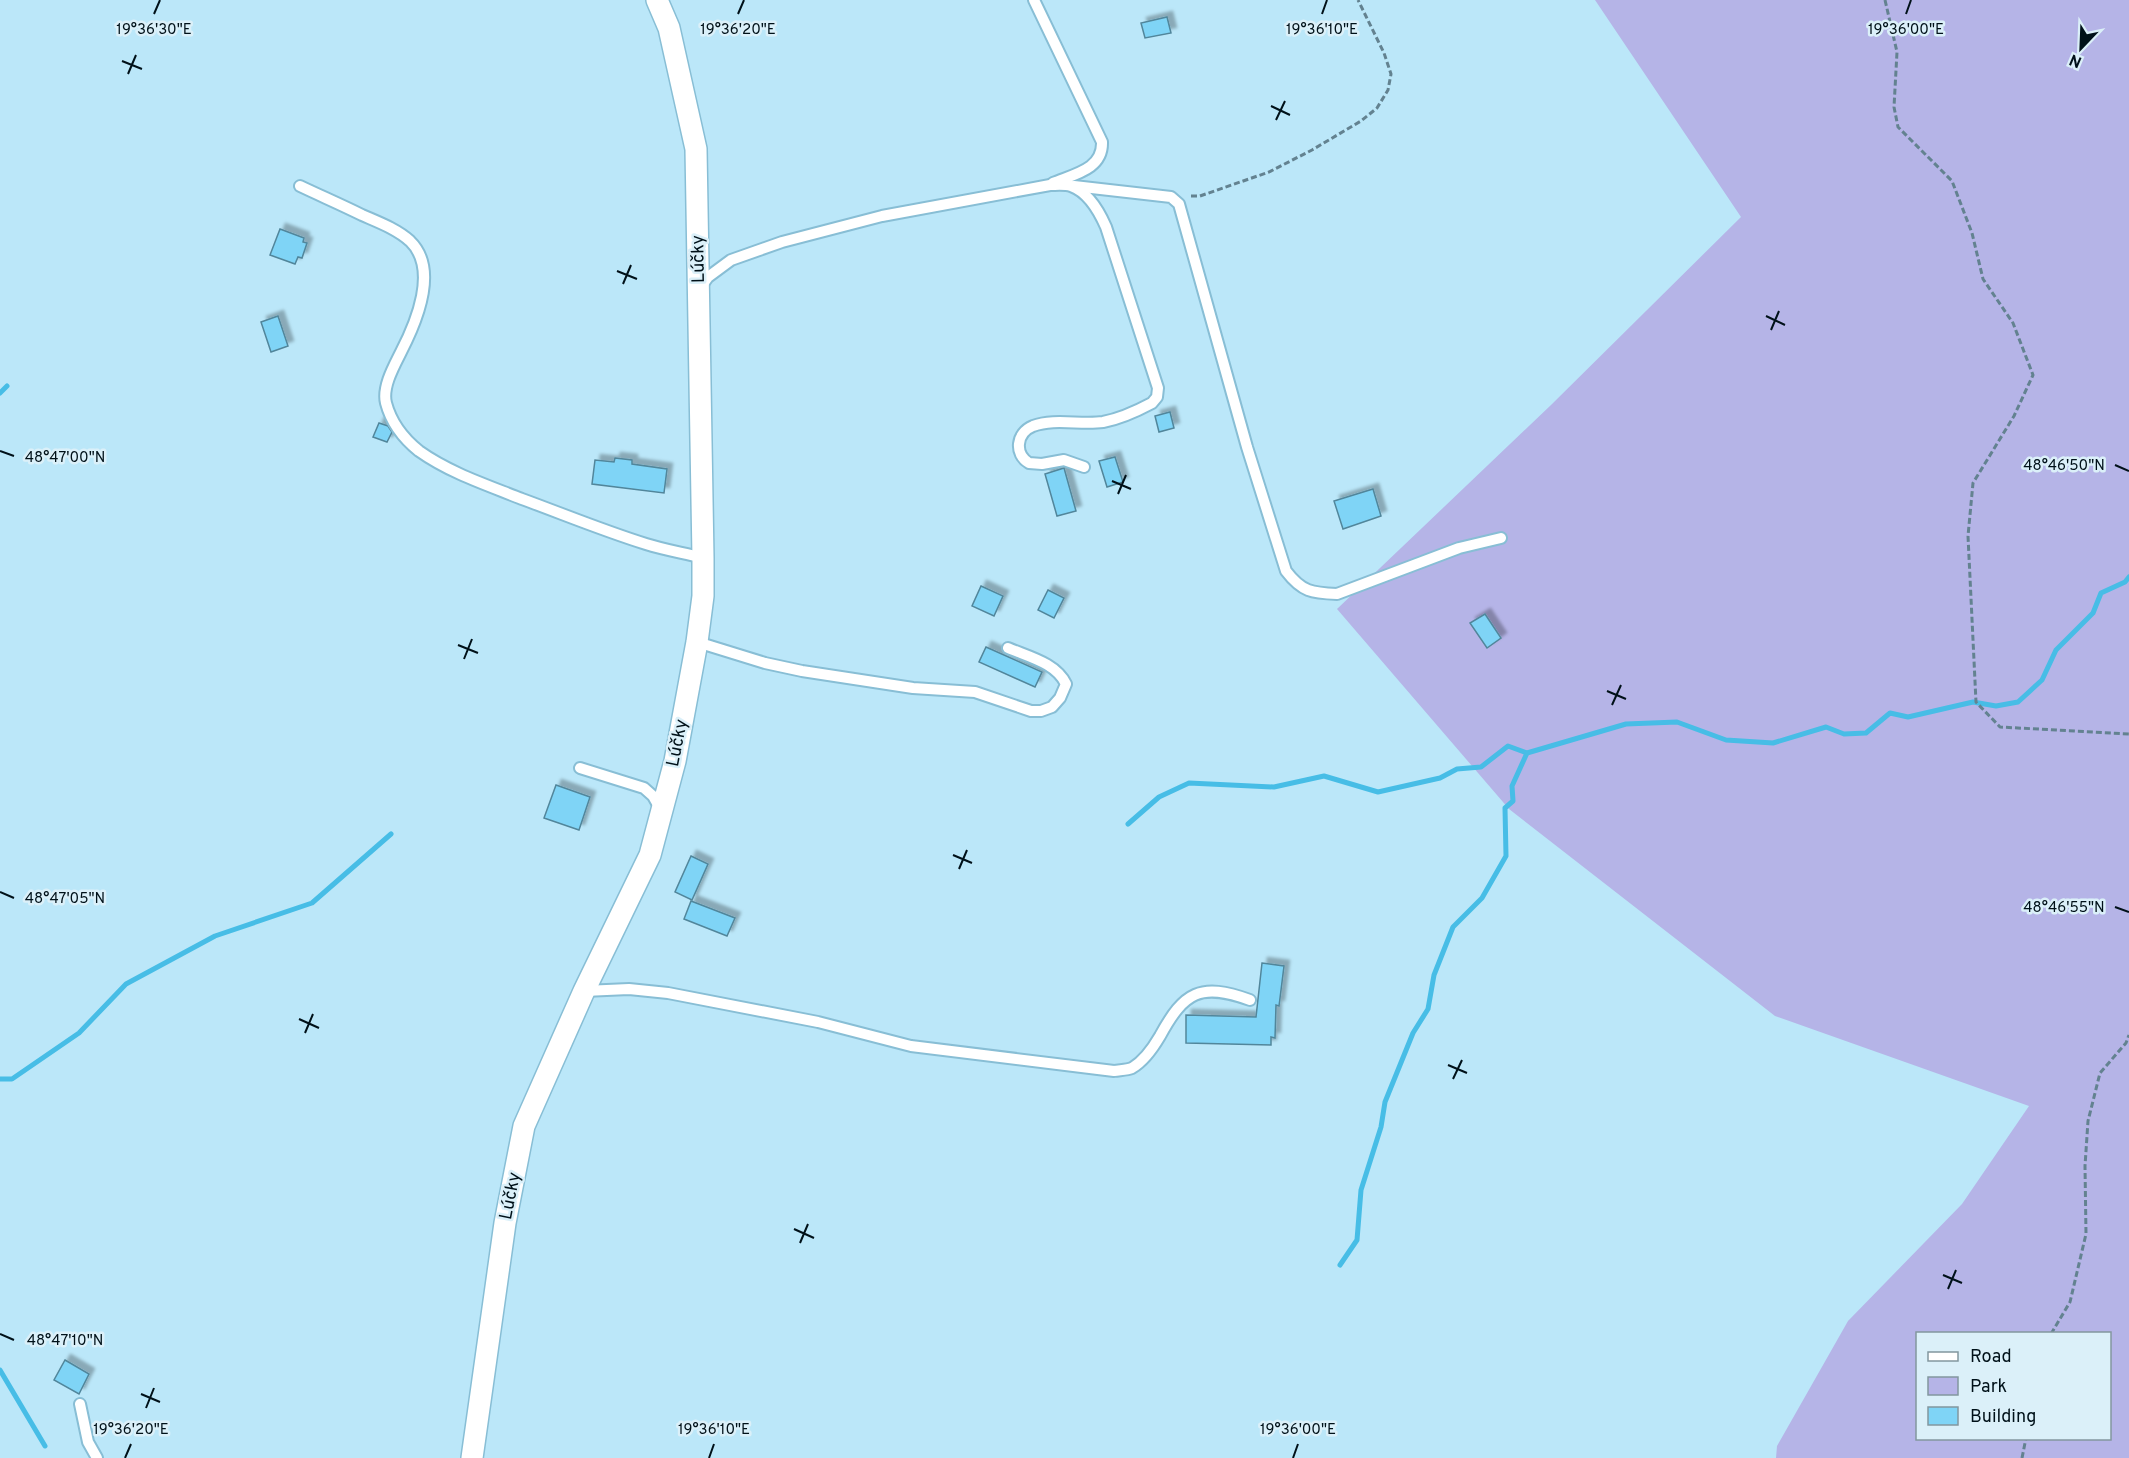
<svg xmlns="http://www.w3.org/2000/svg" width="2129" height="1458" font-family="Overpass,sans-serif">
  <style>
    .green { fill: #b5b4e7; fill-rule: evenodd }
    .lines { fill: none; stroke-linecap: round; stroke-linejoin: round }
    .stream { stroke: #47bde6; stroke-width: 5 }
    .building { fill: #7fd4f6; stroke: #51869b; stroke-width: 1.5; filter: url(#shadow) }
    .lane-casing { stroke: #88bed5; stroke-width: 14 }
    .street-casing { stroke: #88bed5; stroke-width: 24 }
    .path { stroke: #638290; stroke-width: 3; stroke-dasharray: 6 3; stroke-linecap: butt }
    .lane { stroke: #fff; stroke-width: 10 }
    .street { stroke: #fff; stroke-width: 21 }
    .ticks { fill: none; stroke: #001119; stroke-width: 2 }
    .labels { text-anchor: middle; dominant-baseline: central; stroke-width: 5; stroke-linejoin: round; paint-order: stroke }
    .street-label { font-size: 18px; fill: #001119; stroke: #dbf0f9 }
    .ticks-label { font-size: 15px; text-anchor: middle; fill: #001119; stroke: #dbf0f9; stroke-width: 5; stroke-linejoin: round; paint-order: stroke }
  </style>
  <defs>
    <filter id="shadow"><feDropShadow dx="5.5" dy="-5.5" stdDeviation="1.5" flood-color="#0004"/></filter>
  </defs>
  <rect width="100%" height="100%" fill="#bbe7f9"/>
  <path class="green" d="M1595 0H2129V1458H1776L1777 1446 1848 1321 1962 1204 2029 1106 1775 1016 1509 809 1337 609 1551 405 1741 217ZM1918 1334H2110V1438H1918Z"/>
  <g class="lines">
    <g class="stream">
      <path d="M0 393 7 386"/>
      <path d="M1128 824 1159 797 1189 783 1274 787 1324 776 1378 792 1440 778 1457 769 1481 767 1508 746 1527 753"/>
      <path d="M0 1079H12L79 1033 126 984 215 936 312 903 391 834"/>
      <path d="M1340 1265 1357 1240 1361 1190 1381 1127 1385 1102 1413 1033 1428 1009 1434 975 1453 927 1482 898 1506 856 1505 808 1513 801 1512 786 1527 753 1626 724 1677 722 1726 740 1773 743 1826 727 1844 734 1866 733 1890 713 1908 717 1973 702 1996 706 2018 702 2042 680 2056 650 2093 613 2101 593 2125 582 2129 577"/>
      <path d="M0 1370 45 1446"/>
    </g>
  </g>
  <g class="building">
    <path d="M1167 17 1171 33 1145 38 1141 23Z"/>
    <path d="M280 229 304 238 303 242 307 243 302 258 298 257 295 264 270 255Z"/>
    <path d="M278 316 288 346 271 352 261 322Z"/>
    <path d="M1170 412 1174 428 1159 432 1155 416Z"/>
    <path d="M379 423 388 426 392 432 387 442 373 437Z"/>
    <path d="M1115 457 1123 482 1107 487 1099 461Z"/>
    <path d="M615 458 632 460V464L667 469 664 493 592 484 595 460 614 462Z"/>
    <path d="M1064 468 1076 511 1057 516 1045 474Z"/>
    <path d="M1373 489 1381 516 1343 529 1334 501Z"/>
    <path d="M981 586 1003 596 994 616 972 606Z"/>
    <path d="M1048 590 1064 598 1054 618 1038 610Z"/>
    <path d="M1485 614 1501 638 1487 648 1470 623Z"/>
    <path d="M986 647 1042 672 1035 687 979 662Z"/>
    <path d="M556 785 590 797 579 830 544 818Z"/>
    <path d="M691 856 708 864 692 900 675 892Z"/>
    <path d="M691 901 735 918 727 936 684 919Z"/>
    <path d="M1262 963 1284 966 1279 1006 1276 1005 1275 1038 1271 1037V1045L1186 1043V1015L1256 1017Z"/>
    <path d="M65 1360 89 1374 79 1394 54 1380Z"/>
  </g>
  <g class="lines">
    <g class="lane-casing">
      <g id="lane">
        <path d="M1034 0 1102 142C1103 169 1075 174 1053 183"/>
        <path d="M300 186C321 196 342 205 362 215 378 222 397 229 410 241 439 269 416 323 401 352 394 366 382 387 386 403 391 422 404 439 419 451 450 473 487 485 522 499 563 514 604 531 646 544 665 550 684 553 703 558"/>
        <path d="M1074 186 1171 197 1179 204 1247 447 1286 571C1302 592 1312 593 1337 594L1459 548 1501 538"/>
        <path d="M700 288 708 277 731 260 782 242 882 216 1050 185C1056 185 1065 184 1071 186 1088 192 1099 211 1106 227L1158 388 1157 397 1152 403C1137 411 1119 419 1103 422 1080 425 1054 418 1033 426 1016 433 1014 454 1029 463L1042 464 1064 460 1084 467"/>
        <path d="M697 642 765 663 802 671 913 688 975 692 1031 711H1041L1052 707 1060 698 1066 684C1056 663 1029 657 1008 648"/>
        <path d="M580 768 644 788 653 796 661 810"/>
        <path d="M584 991 629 989 668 993 818 1022 911 1046 1114 1071C1119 1070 1127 1070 1132 1068 1144 1061 1153 1048 1160 1036 1184 992 1200 982 1250 1000"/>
        <path d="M80 1404 88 1442 97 1458"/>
      </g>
    </g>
    <g class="street-casing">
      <path id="street" d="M472 1458 505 1223 524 1126 584 991 650 855 675 761 697 642 703 596V558L696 149 669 28 657 0"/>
    </g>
    <g class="path">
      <path d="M1885 0 1897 52 1894 107 1898 127 1952 181 1972 233 1983 279 2013 323 2033 375 2014 416 1973 483 1968 536 1976 702 2000 727 2129 734"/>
      <path d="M1191 196H1200L1269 172 1312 150 1361 121 1377 108 1388 90 1391 74 1384 53 1358 0"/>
      <path d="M2051 1334 2070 1302 2086 1234 2085 1166 2088 1121 2100 1073 2126 1043 2129 1035"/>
      <path d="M2022 1458 2026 1438"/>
    </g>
    <use href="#lane" class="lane"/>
    <use href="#street" class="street"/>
  </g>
  <path class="ticks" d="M154 14 160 0M738 14 744 0M1322 14 1327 0M1906 14 1911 0M122 61 142 69M128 74 136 55M1271 106 1290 115M1276 120 1285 101M617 271 637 279M623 284 631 265M1766 316 1785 325M1771 330 1779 311M0 451 14 456M2115 465 2129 471M1112 481 1131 489M1118 494 1126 475M458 645 478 653M464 659 472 639M1607 691 1626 699M1612 705 1621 685M953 855 972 863M959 869 967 850M0 892 14 898M2115 907 2129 912M299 1019 319 1028M305 1033 313 1014M1448 1065 1467 1073M1453 1079 1462 1060M794 1229 814 1238M800 1243 808 1224M1943 1275 1962 1283M1948 1289 1956 1270M0 1334 14 1340M141 1394 160 1402M146 1408 154 1388M125 1458 131 1444M709 1458 714 1444M1293 1458 1298 1444"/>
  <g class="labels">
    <g class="street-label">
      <text transform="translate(699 259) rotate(-91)">Lúčky</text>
      <text transform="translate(678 743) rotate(-79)">Lúčky</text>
      <text transform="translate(511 1196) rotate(-79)">Lúčky</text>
    </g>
  </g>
  <g class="ticks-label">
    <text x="738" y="34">19°36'20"E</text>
    <text x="1322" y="34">19°36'10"E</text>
    <text x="1906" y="34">19°36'00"E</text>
    <text x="154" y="34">19°36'30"E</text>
    <text x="65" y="462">48°47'00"N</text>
    <text x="2064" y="470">48°46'50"N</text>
    <text x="65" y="903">48°47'05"N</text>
    <text x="2064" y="912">48°46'55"N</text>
    <text x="65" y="1345">48°47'10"N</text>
    <text x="131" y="1434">19°36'20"E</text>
    <text x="714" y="1434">19°36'10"E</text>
    <text x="1298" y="1434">19°36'00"E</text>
  </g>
  <rect x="1916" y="1332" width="195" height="108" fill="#dbf0f9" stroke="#83979f" stroke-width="1.5"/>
  <rect x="1928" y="1352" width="30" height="9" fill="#ffffff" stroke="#83979f" stroke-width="1.5"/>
  <text x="1970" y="1362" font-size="18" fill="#001119">Road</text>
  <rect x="1928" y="1377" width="30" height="18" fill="#b5b4e7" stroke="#83979f" stroke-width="1.5"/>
  <text x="1970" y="1392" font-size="18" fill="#001119">Park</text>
  <rect x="1928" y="1407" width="30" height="18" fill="#7fd4f6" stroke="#83979f" stroke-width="1.5"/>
  <text x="1970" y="1422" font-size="18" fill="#001119">Building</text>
  <g transform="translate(2081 48) rotate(203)" stroke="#dbf0f9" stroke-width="4.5" paint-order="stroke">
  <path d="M0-4.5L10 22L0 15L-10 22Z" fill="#001119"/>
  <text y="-9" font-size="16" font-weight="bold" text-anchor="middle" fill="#001119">N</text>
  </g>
</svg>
